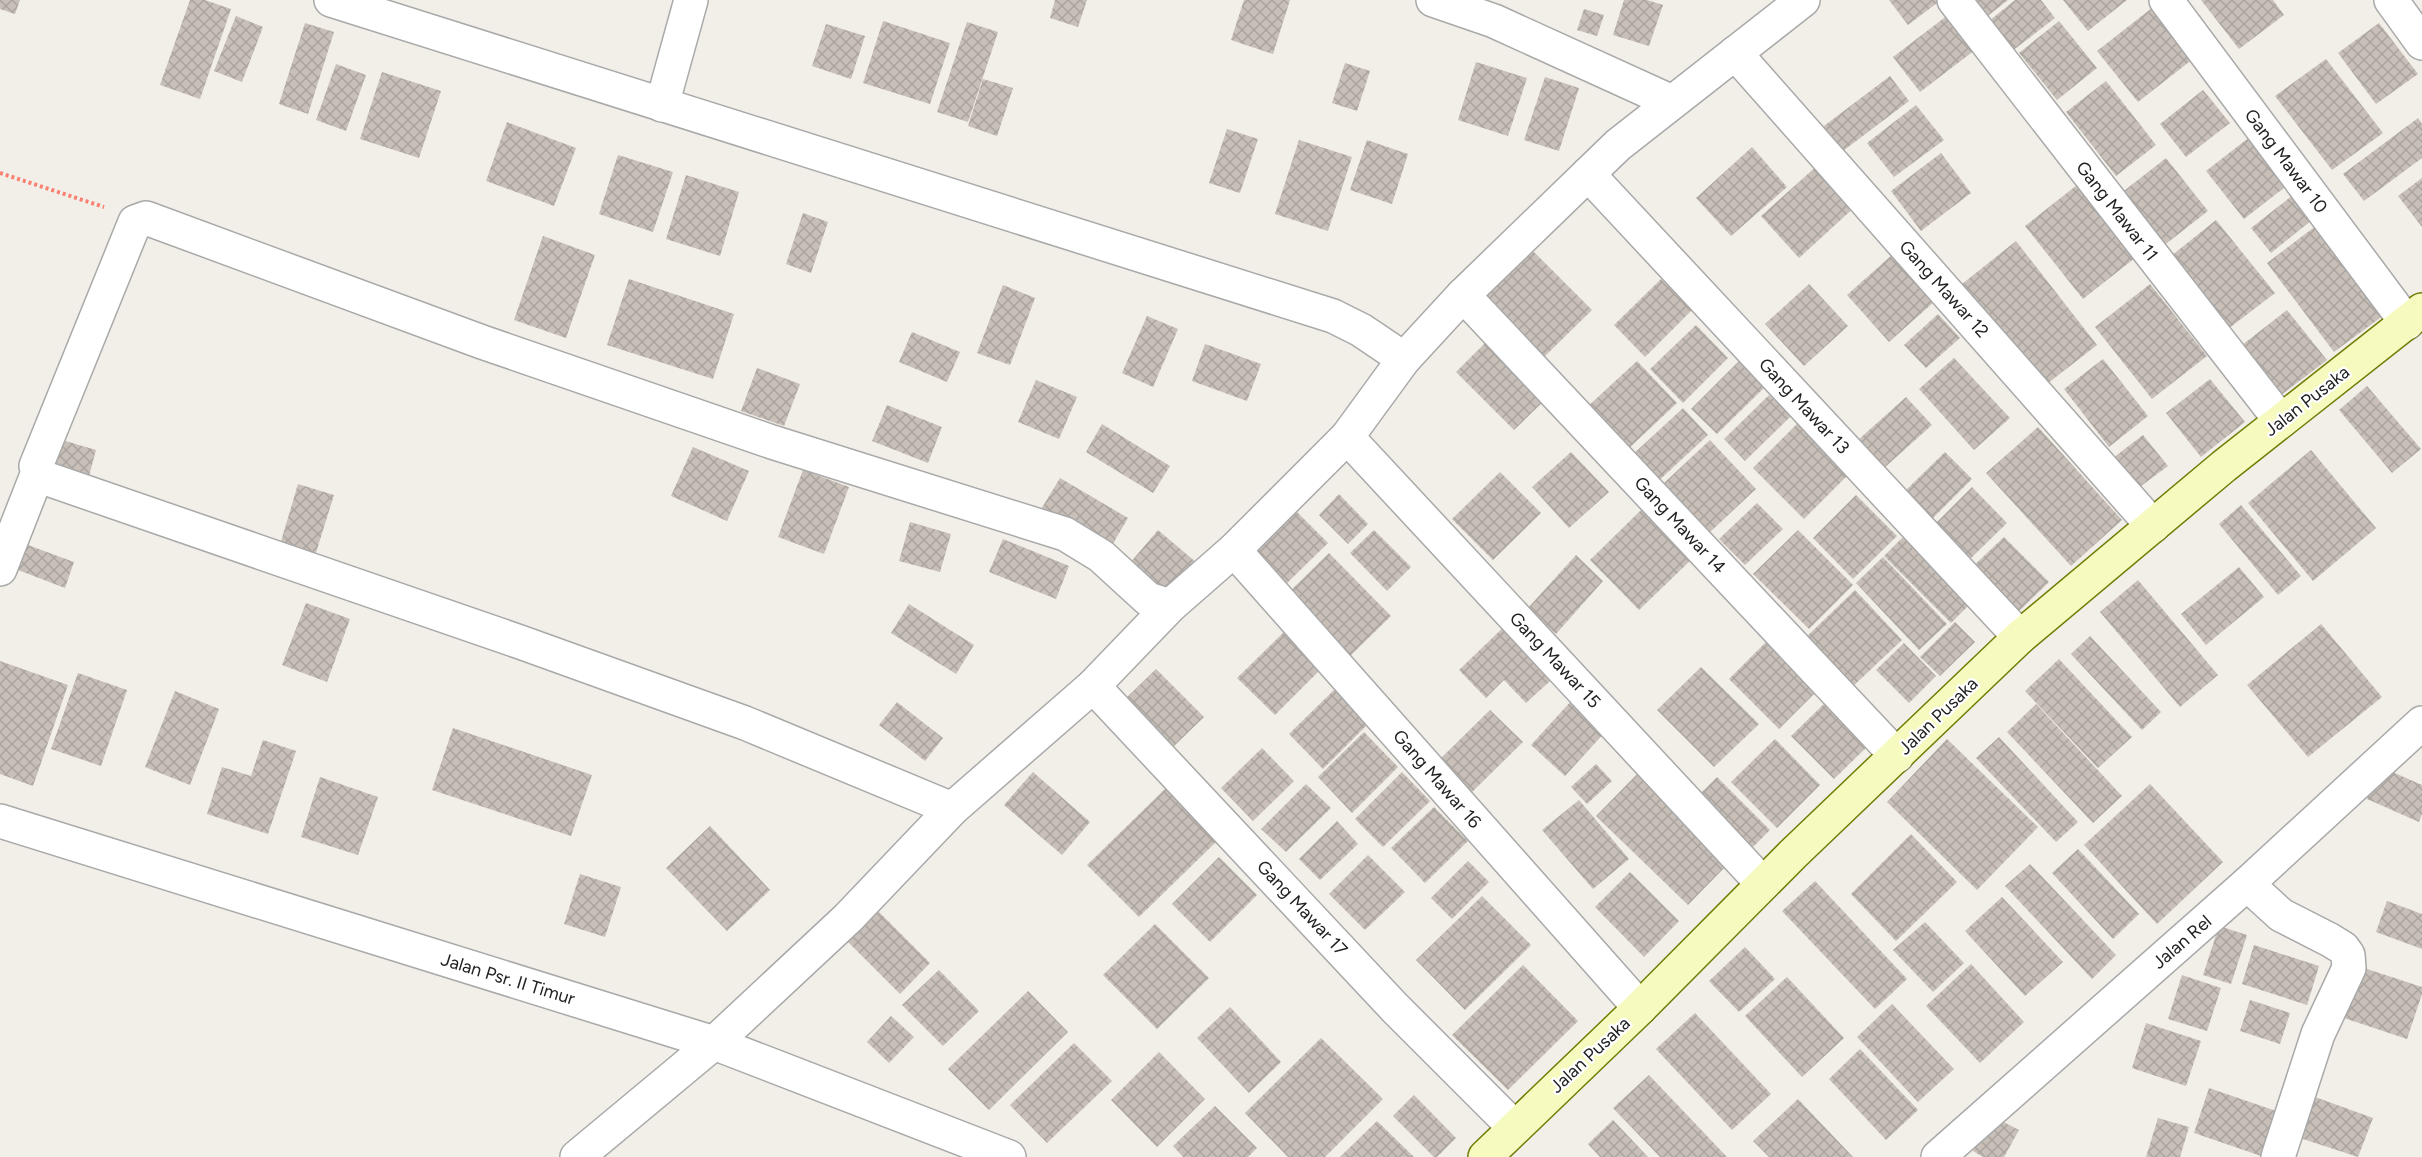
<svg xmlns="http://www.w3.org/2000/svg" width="2422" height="1157" font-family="Figtree,sans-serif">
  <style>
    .building { fill: url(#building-cross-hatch) }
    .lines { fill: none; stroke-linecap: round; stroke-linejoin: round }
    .street-casing { stroke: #a9a9a9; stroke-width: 36 }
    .secondary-casing { stroke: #707d05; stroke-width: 36 }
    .path { stroke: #fa8072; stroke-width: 4; stroke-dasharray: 3 3; stroke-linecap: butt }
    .street { stroke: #fff; stroke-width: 33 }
    .secondary { stroke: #f7fabf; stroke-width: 33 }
    .labels { text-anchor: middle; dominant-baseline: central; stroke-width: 4.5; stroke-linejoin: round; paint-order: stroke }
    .street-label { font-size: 18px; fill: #222; stroke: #fff }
  </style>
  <defs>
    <pattern id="building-cross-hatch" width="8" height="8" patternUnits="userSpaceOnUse" patternTransform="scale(1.5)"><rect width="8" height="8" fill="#c7bfb8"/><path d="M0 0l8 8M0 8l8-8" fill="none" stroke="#aba49e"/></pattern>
  </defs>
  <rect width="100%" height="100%" fill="#f2efe9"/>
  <g class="building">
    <path d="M0 0H20L15 14 0 9Z"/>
    <path d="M190 0H205L231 9 200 99 160 85Z"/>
    <path d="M1055 0H1087L1078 27 1050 18Z"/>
    <path d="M1244 0H1290L1273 54 1231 40Z"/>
    <path d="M1624 0H1647L1663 5 1649 46 1613 35Z"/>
    <path d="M1889 0H1941L1908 25Z"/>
    <path d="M1969 0H2008L1984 19Z"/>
    <path d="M2015 0H2041L2055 18 2007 55 1984 25Z"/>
    <path d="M2063 0H2127L2088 31Z"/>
    <path d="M2201 0H2273L2284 15 2239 49Z"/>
    <path d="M2157 4 2198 55 2138 102 2097 51Z"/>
    <path d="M1584 9 1604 15 1597 36 1577 30Z"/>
    <path d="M1948 15 1975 50 1920 92 1893 57Z"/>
    <path d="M236 16 263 27 242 82 214 71Z"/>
    <path d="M883 21 950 43 930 104 863 83Z"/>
    <path d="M2059 21 2097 68 2057 100 2019 53Z"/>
    <path d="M967 22 998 32 968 122 937 112Z"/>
    <path d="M305 23 334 32 308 114 279 104Z"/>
    <path d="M2379 23 2418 74 2376 104 2338 53Z"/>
    <path d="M826 24 865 36 851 79 812 66Z"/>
    <path d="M2326 59 2383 133 2332 170 2275 96Z"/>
    <path d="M1476 62 1527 78 1508 136 1458 120Z"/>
    <path d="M1345 63 1370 71 1357 111 1332 103Z"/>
    <path d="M336 64 366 75 346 131 316 120Z"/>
    <path d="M382 72 441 91 419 158 360 139Z"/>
    <path d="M1890 76 1909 101 1839 154 1820 129Z"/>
    <path d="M1545 77 1579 88 1559 151 1524 140Z"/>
    <path d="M983 79 1013 88 997 136 968 126Z"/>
    <path d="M2106 81 2156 145 2116 176 2066 112Z"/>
    <path d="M2203 90 2230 123 2186 157 2160 124Z"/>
    <path d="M1916 105 1944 140 1894 177 1867 143Z"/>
    <path d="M2418 118 2422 124V158L2364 201 2343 174Z"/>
    <path d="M507 122 576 148 554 206 486 181Z"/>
    <path d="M1227 129 1258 139 1240 193 1209 183Z"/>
    <path d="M2251 136 2289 184 2244 219 2206 171Z"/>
    <path d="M1299 140 1352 157 1328 231 1275 214Z"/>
    <path d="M1367 140 1408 154 1392 204 1350 190Z"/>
    <path d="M1752 147 1787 187 1731 236 1696 198Z"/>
    <path d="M1941 153 1971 193 1921 231 1891 191Z"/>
    <path d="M618 155 673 172 653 232 599 214Z"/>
    <path d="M2166 158 2208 211 2162 247 2120 194Z"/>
    <path d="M1819 164 1857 205 1799 258 1761 216Z"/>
    <path d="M686 175 739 192 720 256 666 239Z"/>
    <path d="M2422 178V227L2398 196Z"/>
    <path d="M2077 185 2135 258 2083 299 2025 226Z"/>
    <path d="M2293 195 2312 220 2271 253 2251 228Z"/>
    <path d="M803 213 828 222 811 273 786 264Z"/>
    <path d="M2216 220 2275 293 2228 329 2171 256Z"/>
    <path d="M2321 222 2388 312 2334 352 2267 263Z"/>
    <path d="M543 236 595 255 566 338 514 320Z"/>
    <path d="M2016 241 2097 345 2038 391 1957 288Z"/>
    <path d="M1530 248 1592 310 1543 358 1481 296Z"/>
    <path d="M1893 254 1935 301 1889 342 1847 295Z"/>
    <path d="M629 279 734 314 713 379 607 345Z"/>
    <path d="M1661 279 1692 310 1645 357 1614 325Z"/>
    <path d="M1809 284 1848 326 1804 366 1765 324Z"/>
    <path d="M2150 284 2207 356 2152 399 2095 327Z"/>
    <path d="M1003 285 1035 298 1010 365 977 353Z"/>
    <path d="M2287 310 2327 360 2276 399 2237 349Z"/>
    <path d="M1938 314 1960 338 1926 368 1904 345Z"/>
    <path d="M1147 316 1178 329 1153 387 1122 373Z"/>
    <path d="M1696 325 1728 358 1683 403 1650 369Z"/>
    <path d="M912 332 960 352 947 382 899 362Z"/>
    <path d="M1487 341 1545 400 1514 430 1456 372Z"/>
    <path d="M1205 344 1261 364 1247 401 1192 381Z"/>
    <path d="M1954 358 2010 418 1974 450 1919 389Z"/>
    <path d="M2103 359 2148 416 2109 447 2064 389Z"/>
    <path d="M1637 361 1677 403 1626 451 1586 408Z"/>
    <path d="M1739 361 1765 387 1717 434 1691 409Z"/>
    <path d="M757 368 800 384 784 426 741 411Z"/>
    <path d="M2210 379 2245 422 2201 457 2166 413Z"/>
    <path d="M1036 380 1077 397 1059 439 1018 422Z"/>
    <path d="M2367 386 2421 449 2392 473 2339 410Z"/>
    <path d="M1769 395 1791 416 1745 461 1724 439Z"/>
    <path d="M1906 397 1932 425 1883 469 1857 441Z"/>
    <path d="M887 405 942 427 928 463 872 441Z"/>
    <path d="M1683 408 1708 435 1653 486 1628 459Z"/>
    <path d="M1802 419 1853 470 1804 519 1753 468Z"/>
    <path d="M1102 424 1170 466 1153 493 1086 452Z"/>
    <path d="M2038 427 2122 520 2071 566 1986 473Z"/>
    <path d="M2143 435 2168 466 2137 489 2113 458Z"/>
    <path d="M52 437 96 450 88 480 43 467Z"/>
    <path d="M1710 440 1756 489 1709 533 1663 484Z"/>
    <path d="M693 447 749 471 727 521 671 496Z"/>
    <path d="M2311 450 2376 528 2313 581 2248 503Z"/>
    <path d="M1571 452 1609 492 1569 528 1532 487Z"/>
    <path d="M1945 452 1972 479 1930 521 1903 493Z"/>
    <path d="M803 470 849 487 824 554 778 537Z"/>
    <path d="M1500 472 1541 513 1493 560 1452 519Z"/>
    <path d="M1060 478 1128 518 1108 552 1040 511Z"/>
    <path d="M298 484 334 495 314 559 279 548Z"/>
    <path d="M1972 487 2007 523 1968 561 1933 526Z"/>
    <path d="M1339 494 1368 524 1348 544 1319 515Z"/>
    <path d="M1856 495 1897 536 1853 579 1813 538Z"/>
    <path d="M1757 503 1783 529 1745 565 1719 539Z"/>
    <path d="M2241 505 2301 576 2278 595 2219 524Z"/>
    <path d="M1641 510 1691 560 1639 610 1590 560Z"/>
    <path d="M1296 511 1328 543 1285 585 1253 553Z"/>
    <path d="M910 522 951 534 940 572 899 561Z"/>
    <path d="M1911 529 1978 596 1951 623 1884 556Z"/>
    <path d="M1158 530 1197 563 1162 602 1124 570Z"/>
    <path d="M1374 530 1411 567 1387 591 1350 553Z"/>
    <path d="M1798 530 1853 585 1809 629 1753 574Z"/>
    <path d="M2004 537 2049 582 2014 616 1969 570Z"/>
    <path d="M1003 539 1069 566 1056 599 989 572Z"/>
    <path d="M28 545 74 562 65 588 18 570Z"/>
    <path d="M1329 553 1391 616 1346 660 1284 597Z"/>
    <path d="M1576 555 1603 581 1556 634 1528 608Z"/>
    <path d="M1883 557 1947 624 1919 650 1856 583Z"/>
    <path d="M2239 567 2264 597 2206 645 2181 614Z"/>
    <path d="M2138 580 2218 675 2180 707 2100 612Z"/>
    <path d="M1855 590 1902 640 1848 691 1800 643Z"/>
    <path d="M306 603 350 619 327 682 282 665Z"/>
    <path d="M909 604 974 645 956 674 891 633Z"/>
    <path d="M1511 620 1560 672 1526 703 1504 680 1486 698 1459 670Z"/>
    <path d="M1955 622 1975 642 1940 676 1920 657Z"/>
    <path d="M2321 624 2382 697 2308 757 2247 685Z"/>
    <path d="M1287 629 1324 666 1275 715 1237 678Z"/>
    <path d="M1772 636 1822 686 1779 729 1729 679Z"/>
    <path d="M2090 636 2161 712 2142 730 2071 654Z"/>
    <path d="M1904 643 1936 676 1909 703 1876 670Z"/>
    <path d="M2059 659 2132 737 2098 768 2025 691Z"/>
    <path d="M0 661 68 685 33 786 0 774Z"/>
    <path d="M1701 667 1759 724 1714 767 1657 710Z"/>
    <path d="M1156 669 1204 717 1169 751 1121 703Z"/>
    <path d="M78 673 127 690 101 766 51 749Z"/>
    <path d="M1337 687 1371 721 1323 769 1289 734Z"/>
    <path d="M175 691 219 709 190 785 145 767Z"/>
    <path d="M1573 699 1607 730 1565 776 1531 745Z"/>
    <path d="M1828 700 1871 743 1834 779 1791 736Z"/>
    <path d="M897 702 943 738 925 761 879 725Z"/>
    <path d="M2036 704 2122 796 2093 823 2007 732Z"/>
    <path d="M1490 710 1523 742 1468 796 1436 763Z"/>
    <path d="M453 728 592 775 571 836 432 790Z"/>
    <path d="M1364 732 1398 767 1352 813 1318 777Z"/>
    <path d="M1999 737 2078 822 2056 842 1976 758Z"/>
    <path d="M1775 739 1820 785 1777 828 1731 782Z"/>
    <path d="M1947 739 2038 827 1977 890 1887 802Z"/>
    <path d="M263 740 296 751 268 834 207 814 222 767 251 776Z"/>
    <path d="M1262 748 1294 781 1253 821 1221 788Z"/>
    <path d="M1596 764 1612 781 1587 804 1571 787Z"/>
    <path d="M1645 766 1692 812 1682 823 1726 866 1688 905 1596 816Z"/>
    <path d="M2381 767 2422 785V814L2419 822 2367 799Z"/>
    <path d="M1033 772 1090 822 1062 855 1004 805Z"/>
    <path d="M1402 772 1430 801 1383 847 1355 819Z"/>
    <path d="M320 777 378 797 358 855 301 837Z"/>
    <path d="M1717 777 1770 830 1747 853 1694 800Z"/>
    <path d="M1306 784 1331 808 1286 852 1261 829Z"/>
    <path d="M2150 784 2223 862 2157 924 2084 845Z"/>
    <path d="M1166 788 1218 840 1139 917 1087 865Z"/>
    <path d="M1579 800 1629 859 1593 889 1542 830Z"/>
    <path d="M1434 807 1468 841 1425 883 1391 848Z"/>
    <path d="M1337 821 1358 844 1320 880 1299 859Z"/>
    <path d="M710 826 770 890 727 931 666 868Z"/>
    <path d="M1911 834 1957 882 1896 941 1851 894Z"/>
    <path d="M2078 849 2139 914 2113 939 2052 873Z"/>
    <path d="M1368 855 1405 892 1365 930 1329 894Z"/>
    <path d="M1219 857 1257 895 1210 942 1172 904Z"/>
    <path d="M1468 861 1489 882 1452 919 1431 898Z"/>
    <path d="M2030 864 2116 955 2092 979 2005 886Z"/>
    <path d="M1630 872 1679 921 1644 957 1595 907Z"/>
    <path d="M580 874 621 887 605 937 564 924Z"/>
    <path d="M1815 881 1907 979 1875 1009 1782 911Z"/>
    <path d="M1482 896 1531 945 1465 1010 1416 960Z"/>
    <path d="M2002 897 2063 962 2025 996 1965 931Z"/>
    <path d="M2387 901 2422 914V949L2376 932Z"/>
    <path d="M876 909 930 963 900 994 845 939Z"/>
    <path d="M1925 922 1964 963 1933 992 1893 950Z"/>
    <path d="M1155 924 1209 978 1157 1029 1103 975Z"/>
    <path d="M2219 926 2247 935 2231 984 2203 975Z"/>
    <path d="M2254 945 2319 966 2307 1005 2242 984Z"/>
    <path d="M1745 947 1775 979 1739 1012 1709 981Z"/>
    <path d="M1971 964 2024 1022 1980 1063 1926 1006Z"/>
    <path d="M1523 965 1578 1021 1508 1090 1452 1035Z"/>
    <path d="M2361 967 2422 987V994L2407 1039 2344 1018Z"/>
    <path d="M939 970 979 1011 943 1046 902 1005Z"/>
    <path d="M2182 975 2221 988 2207 1031 2168 1019Z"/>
    <path d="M1787 977 1844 1038 1802 1077 1745 1016Z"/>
    <path d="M1028 991 1068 1032 989 1110 948 1069Z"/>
    <path d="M2250 1000 2290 1013 2280 1044 2240 1031Z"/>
    <path d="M1892 1004 1954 1069 1918 1102 1857 1037Z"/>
    <path d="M1230 1007 1281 1062 1249 1093 1197 1038Z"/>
    <path d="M1695 1013 1771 1094 1732 1130 1656 1049Z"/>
    <path d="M891 1016 914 1037 889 1063 867 1042Z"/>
    <path d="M2146 1023 2201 1041 2186 1086 2132 1068Z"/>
    <path d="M1321 1038 1383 1099 1325 1157H1288L1245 1113Z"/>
    <path d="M1074 1043 1112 1081 1047 1143 1010 1105Z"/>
    <path d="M1860 1049 1918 1110 1886 1140 1829 1079Z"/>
    <path d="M1159 1052 1205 1099 1157 1147 1111 1100Z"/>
    <path d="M1649 1075 1727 1157H1660L1613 1108Z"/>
    <path d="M2209 1088 2279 1112 2264 1157 2194 1133Z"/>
    <path d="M1414 1095 1456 1138 1437 1157H1434L1393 1116Z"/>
    <path d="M2315 1097 2373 1118 2358 1157 2300 1138Z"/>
    <path d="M1798 1099 1853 1157H1769L1753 1141Z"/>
    <path d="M1215 1106 1257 1148 1248 1157H1183L1173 1146Z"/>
    <path d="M1992 1116 2019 1130 2004 1157H1983L1973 1151Z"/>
    <path d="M2158 1118 2189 1127 2180 1157H2146Z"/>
    <path d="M1613 1120 1648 1157H1600L1588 1144Z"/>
    <path d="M1377 1121 1414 1157H1340Z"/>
  </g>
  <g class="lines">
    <g class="street-casing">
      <g id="street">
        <path d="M331 0 1333 316 1361 330 1404 359"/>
        <path d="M1433 0 1494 21 1672 102"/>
        <path d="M1954 0 2281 421"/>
        <path d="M2166 0 2407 323"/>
        <path d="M2391 0 2422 43"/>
        <path d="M1735 53 2153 526"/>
        <path d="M662 105 691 0"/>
        <path d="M1588 174 2020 637"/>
        <path d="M1463 295 1897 756"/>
        <path d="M1347 437 1763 884"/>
        <path d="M38 472 42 477 520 642 745 723 952 809"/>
        <path d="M1234 550 1640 1008"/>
        <path d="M0 569 38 472 36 466 135 222 146 218 482 342 772 442 1065 534 1101 556 1148 599 1170 606"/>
        <path d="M1093 686 1395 1008 1514 1127"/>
        <path d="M0 821 714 1043 1009 1157"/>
        <path d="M2247 884 2281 915 2330 940 2343 948 2348 955 2349 968 2318 1034 2278 1157"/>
        <path d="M577 1157 714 1043 848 918 952 809 1093 686 1170 606 1234 550 1347 437 1404 359 1463 295 1618 145 1803 0"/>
        <path d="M1938 1157 2247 884 2422 723"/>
      </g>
    </g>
    <g class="secondary-casing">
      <path id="secondary" d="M1485 1157 1640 1008 1793 854 2020 637 2224 466 2422 310"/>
    </g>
    <path class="path" d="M0 173 104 207"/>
    <use href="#street" class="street"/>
    <use href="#secondary" class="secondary"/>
  </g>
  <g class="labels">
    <g class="street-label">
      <text transform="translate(2286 161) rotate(53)">Gang Mawar 10</text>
      <text transform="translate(2117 211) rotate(52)">Gang Mawar 11</text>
      <text transform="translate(1944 289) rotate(48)">Gang Mawar 12</text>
      <text transform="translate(2307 401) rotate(-38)">Jalan Pusaka</text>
      <text transform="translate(1804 406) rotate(47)">Gang Mawar 13</text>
      <text transform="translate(1680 525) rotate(47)">Gang Mawar 14</text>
      <text transform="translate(1555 660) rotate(47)">Gang Mawar 15</text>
      <text transform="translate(1938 716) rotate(-44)">Jalan Pusaka</text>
      <text transform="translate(1437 779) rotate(49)">Gang Mawar 16</text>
      <text transform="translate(1302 908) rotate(47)">Gang Mawar 17</text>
      <text transform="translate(2182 942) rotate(-41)">Jalan Rel</text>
      <text transform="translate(508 979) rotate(17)">Jalan Psr. II Timur</text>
      <text transform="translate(1590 1055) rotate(-43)">Jalan Pusaka</text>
    </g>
  </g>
</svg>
